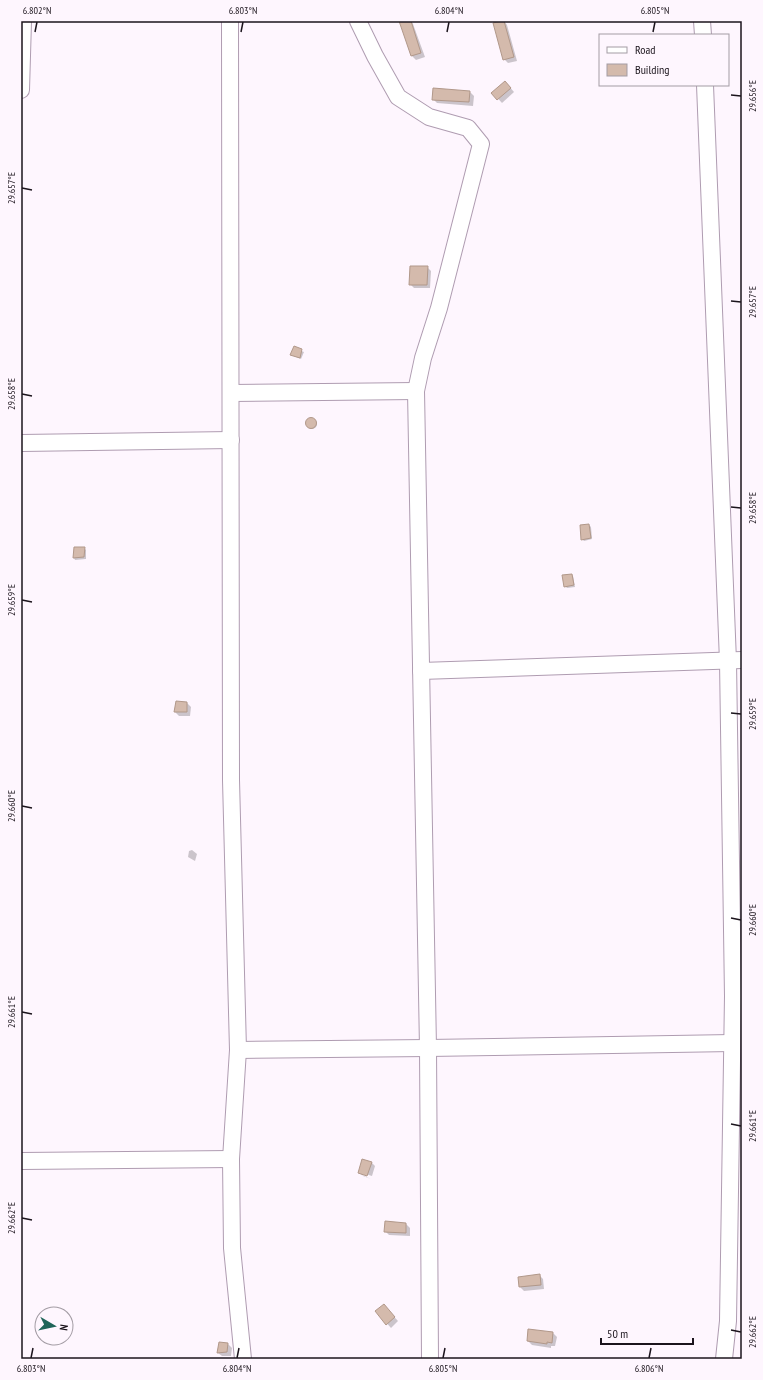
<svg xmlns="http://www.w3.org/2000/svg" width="763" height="1380" font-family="'PT Sans Narrow',sans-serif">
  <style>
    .shadow { fill: #0003 }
    .building { fill: #d4baac; stroke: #b1988a }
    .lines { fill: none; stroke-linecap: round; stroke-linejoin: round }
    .minor-casing { stroke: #af9cb1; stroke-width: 18 }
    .minor { stroke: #fff; stroke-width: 16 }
    .ticks { fill: none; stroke: #1b141c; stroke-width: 1.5 }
    .neatline { fill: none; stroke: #1b141c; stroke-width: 1.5 }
    .ticks-label { font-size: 10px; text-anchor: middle; fill: #1b141c }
  </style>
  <rect width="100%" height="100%" fill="#fef6fe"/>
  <g class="shadow">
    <path d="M406 21H411L413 24 425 57 416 60 412 56 401 23Z"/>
    <path d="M504 21 507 25 517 61 508 63 504 59Z"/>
    <path d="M509 86 514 92 502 103 493 93Z"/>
    <path d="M470 92 474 96 473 106 437 103 433 99Z"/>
    <path d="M427 267 431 271 430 288H414L410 284Z"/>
    <path d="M294 348 304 352 301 359 291 355Z"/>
    <circle cx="312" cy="424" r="5"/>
    <path d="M589 525 591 527 592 539 584 541 582 539Z"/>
    <path d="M75 548H84L86 550V559L75 560 74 558Z"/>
    <path d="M572 575 573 576 575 587 567 588 565 586Z"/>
    <path d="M742 584V598L741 597Z"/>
    <path d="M187 703 191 707 190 716H179L175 712Z"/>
    <path d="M192 850 197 854 195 861 188 857 189 851Z"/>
    <path d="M371 1162 375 1166 372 1176 362 1173V1175L371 1179 363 1176 359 1172Z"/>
    <path d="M386 1223 406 1224 410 1228V1236L389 1235 385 1231Z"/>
    <path d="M539 1275 543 1279 544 1289 524 1291 520 1287Z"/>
    <path d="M387 1309 398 1321 391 1328 376 1311Z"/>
    <path d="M553 1333 557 1337 555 1346H551V1348L532 1345 528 1341Z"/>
    <path d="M228 1344 232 1348 231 1356H222L218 1353Z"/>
  </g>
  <g class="building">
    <path d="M399 21H411L421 53 411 56Z"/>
    <path d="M501 21H504L514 57 503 60 493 23Z"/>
    <path d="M505 81 511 88 497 100 491 93Z"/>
    <path d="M433 88 470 91 469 102 432 100Z"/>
    <path d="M410 266H428L427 285H409Z"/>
    <path d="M294 346 302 349 300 358 290 355Z"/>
    <circle cx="311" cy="423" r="5.5"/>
    <path d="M589 524 591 538 581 540 580 525Z"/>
    <path d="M74 547H85L84 557 73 558Z"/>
    <path d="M572 574 574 585 564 587 562 575Z"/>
    <path d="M176 701 187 702V712H174Z"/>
    <path d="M362 1159 372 1162 367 1176 358 1173Z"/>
    <path d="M385 1221 406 1223V1233L384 1232Z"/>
    <path d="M540 1274 541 1285 519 1287 518 1277Z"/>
    <path d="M384 1304 395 1317 386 1325 375 1311Z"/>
    <path d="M528 1329 553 1332 552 1343 547 1342V1344L527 1341Z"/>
    <path d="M219 1342 228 1343 227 1352 217 1353Z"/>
  </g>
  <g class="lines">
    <g class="minor-casing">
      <g id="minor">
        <path d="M230 21 231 780 238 1050 231 1159 232 1248 243 1359"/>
        <path d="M358 21 375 56 398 97 429 117 468 128 481 144 439 308 423 358 416 391 428 1048 430 1359"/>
        <path d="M702 21 703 35"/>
        <path d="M705 85 728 661 733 996 728 1321 724 1359"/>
        <path d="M21 90 23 21"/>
        <path d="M231 393 416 391"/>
        <path d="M21 443 231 440"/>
        <path d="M421 671 742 660"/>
        <path d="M238 1050 428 1048 732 1043"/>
        <path d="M21 1161 231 1159"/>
      </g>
    </g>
    <use href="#minor" class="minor"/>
  </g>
  <path class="ticks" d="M35 32 37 22M241 32 243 22M447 32 449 22M653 32 655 22M731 95 741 96M22 188 32 190M731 301 741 302M22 394 32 396M731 507 741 508M22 600 32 602M731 713 741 714M22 806 32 808M731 918 741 920M22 1012 32 1014M731 1124 741 1126M22 1218 32 1220M731 1330 741 1332M31 1358 33 1348M237 1358 239 1348M443 1358 445 1348M649 1358 651 1348"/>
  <rect width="763" height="1380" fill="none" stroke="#fef6fe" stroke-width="44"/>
  <rect x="599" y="34" width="130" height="52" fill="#fef6fe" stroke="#a39ca4"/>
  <rect x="607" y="47" width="20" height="6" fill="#ffffff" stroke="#a39ca4"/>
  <text x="635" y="54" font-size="12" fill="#1b141c">Road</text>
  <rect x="607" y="64" width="20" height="12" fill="#d4baac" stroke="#a39ca4"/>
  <text x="635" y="74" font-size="12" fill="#1b141c">Building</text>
  <g transform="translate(54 1326) rotate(99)"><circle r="19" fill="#fef6fe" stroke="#a39ca4"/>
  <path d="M0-3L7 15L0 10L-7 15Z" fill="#1f6559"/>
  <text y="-6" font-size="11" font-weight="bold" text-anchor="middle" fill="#1b141c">N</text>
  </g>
  <path d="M601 1338v6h92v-6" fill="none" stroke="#1b141c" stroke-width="2"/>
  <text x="607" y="1338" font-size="12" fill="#1b141c" stroke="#fef6fe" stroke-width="3" paint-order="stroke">50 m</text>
  <rect x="22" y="22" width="719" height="1336" class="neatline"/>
  <g class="ticks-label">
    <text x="37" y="14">6.802°N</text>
    <text x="243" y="14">6.803°N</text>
    <text x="449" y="14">6.804°N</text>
    <text x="655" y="14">6.805°N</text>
    <text transform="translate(752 96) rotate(-90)" y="4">29.656°E</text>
    <text transform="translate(11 188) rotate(-90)" y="4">29.657°E</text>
    <text transform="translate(752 302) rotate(-90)" y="4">29.657°E</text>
    <text transform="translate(11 394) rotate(-90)" y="4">29.658°E</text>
    <text transform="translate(752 508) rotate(-90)" y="4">29.658°E</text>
    <text transform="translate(11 600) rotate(-90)" y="4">29.659°E</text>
    <text transform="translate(752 714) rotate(-90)" y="4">29.659°E</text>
    <text transform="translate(11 806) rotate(-90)" y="4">29.660°E</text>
    <text transform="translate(752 920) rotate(-90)" y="4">29.660°E</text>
    <text transform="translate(11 1012) rotate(-90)" y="4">29.661°E</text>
    <text transform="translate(752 1126) rotate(-90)" y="4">29.661°E</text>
    <text transform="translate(11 1218) rotate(-90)" y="4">29.662°E</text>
    <text transform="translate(752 1332) rotate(-90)" y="4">29.662°E</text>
    <text x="31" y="1372">6.803°N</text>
    <text x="237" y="1372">6.804°N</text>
    <text x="443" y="1372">6.805°N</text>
    <text x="649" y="1372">6.806°N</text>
  </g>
</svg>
